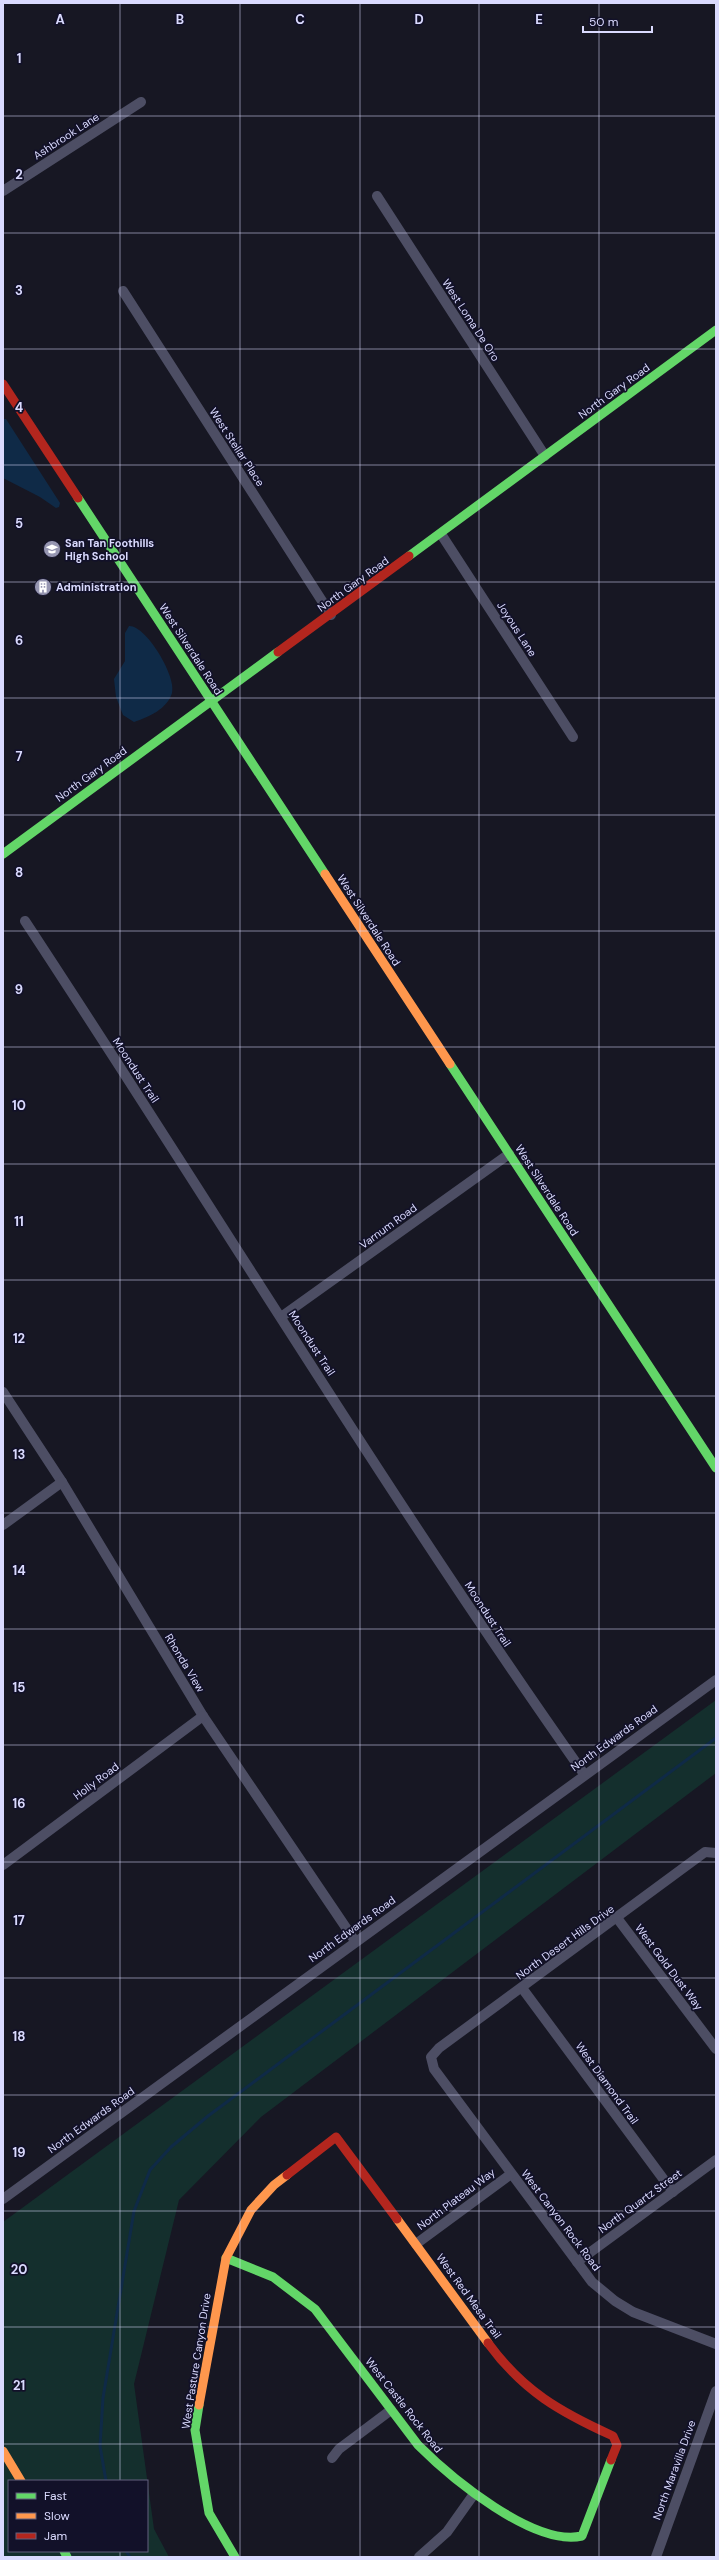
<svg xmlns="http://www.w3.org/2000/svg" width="719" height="2560" font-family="'DM Sans',sans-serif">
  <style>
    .green { fill: #142f2d; fill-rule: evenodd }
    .water { fill: #0f2a47 }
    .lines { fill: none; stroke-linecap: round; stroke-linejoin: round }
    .stream { stroke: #0f2a47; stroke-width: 3 }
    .street { stroke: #4d4e64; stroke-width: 10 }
    .fast { stroke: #63d668; stroke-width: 9 }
    .slow { stroke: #ff974d; stroke-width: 9 }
    .jam { stroke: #b3261e; stroke-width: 9 }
    .grid { fill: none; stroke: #dadafe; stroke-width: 1; stroke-opacity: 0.55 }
    .labels { text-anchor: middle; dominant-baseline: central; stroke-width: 3.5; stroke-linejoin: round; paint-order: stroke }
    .street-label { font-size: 11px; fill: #dadafe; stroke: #121129 }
    .poi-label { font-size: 11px; font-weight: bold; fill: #dadafe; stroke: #121129; text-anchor: start }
    .grid-label { font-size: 13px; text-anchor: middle; font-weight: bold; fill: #dadafe; stroke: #121129; stroke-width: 3.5; stroke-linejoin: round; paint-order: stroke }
  </style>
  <rect width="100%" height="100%" fill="#171723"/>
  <path class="green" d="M716 1700V1773L261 2117 179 2200 134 2384 154 2529 169 2557H3V2222ZM9 2481H147V2551H9Z"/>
  <g class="water">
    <path d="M3 419H6L60 503 59 507 56 508 40 497 3 478Z"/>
    <path d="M129 626C146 625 177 677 172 693 167 709 149 717 134 722L123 715 116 697 114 679 125 661V633Z"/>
  </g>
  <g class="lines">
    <g class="stream">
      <path d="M106 2481 100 2446 103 2398 134 2211 150 2170 171 2147 208 2116 716 1738"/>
      <path d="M126 2551 130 2557"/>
    </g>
    <g class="street">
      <path d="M3 191 141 102"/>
      <path d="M377 196 545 456"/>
      <path d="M123 291 331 615"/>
      <path d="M441 534 573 737"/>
      <path d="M25 921C212 1205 388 1496 584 1774"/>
      <path d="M281 1317 509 1154"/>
      <path d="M3 1392 62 1482 203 1716 355 1941"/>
      <path d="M3 1525 62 1482"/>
      <path d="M716 1853 705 1852 439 2048 431 2057 434 2069 592 2282 615 2301 633 2312 716 2344"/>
      <path d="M3 1865 203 1716"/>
      <path d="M617 1918 716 2049"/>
      <path d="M522 1988 673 2192"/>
      <path d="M3 2199 716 1680"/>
      <path d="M416 2244 511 2174"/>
      <path d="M577 2262 716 2160"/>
      <path d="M332 2458 339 2449 391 2410"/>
      <path d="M419 2557 447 2532 474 2494"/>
      <path d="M656 2557 716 2391"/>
    </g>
    <g class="fast">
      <path d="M78 498 325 874"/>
      <path d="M409 556 716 330"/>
      <path d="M3 854 278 652"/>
      <path d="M450 1064 716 1468"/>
      <path d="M226 2258 273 2277 315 2309 418 2445C451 2478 534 2547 582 2536L611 2460"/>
      <path d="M199 2405 195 2430 209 2513 235 2557"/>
      <path d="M64 2551 67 2557"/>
    </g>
    <g class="slow">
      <path d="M325 874 450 1064"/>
      <path d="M397 2219 488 2343"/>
      <path d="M199 2405 226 2258 251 2210 274 2185 287 2175"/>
      <path d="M3 2451 21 2481"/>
    </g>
    <g class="jam">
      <path d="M3 384 78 498"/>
      <path d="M278 652 409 556"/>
      <path d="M287 2175 336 2137 397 2219"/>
      <path d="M488 2343C523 2391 560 2412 613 2436L617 2445 611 2460"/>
    </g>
  </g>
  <path class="grid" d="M120 3V2481M240 3V2557M360 3V2557M479 3V2557M599 3V2557M3 116H716M3 233H716M3 349H716M3 465H716M3 582H716M3 698H716M3 815H716M3 931H716M3 1047H716M3 1164H716M3 1280H716M3 1396H716M3 1513H716M3 1629H716M3 1745H716M3 1862H716M3 1978H716M3 2095H716M3 2211H716M3 2327H716M3 2444H716M120 2551V2557"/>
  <defs>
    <g id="school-disc" transform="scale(0.9)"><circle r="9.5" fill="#9696b1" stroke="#121129"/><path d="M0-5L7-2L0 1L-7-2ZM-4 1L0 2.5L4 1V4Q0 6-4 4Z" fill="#fff"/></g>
    <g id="building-disc" transform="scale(0.9)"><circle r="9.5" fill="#9696b1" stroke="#121129"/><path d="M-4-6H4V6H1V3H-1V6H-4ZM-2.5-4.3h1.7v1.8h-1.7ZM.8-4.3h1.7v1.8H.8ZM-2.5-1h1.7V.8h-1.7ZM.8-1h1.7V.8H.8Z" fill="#fff"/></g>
  </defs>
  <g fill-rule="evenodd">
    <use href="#school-disc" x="52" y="549"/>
    <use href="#building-disc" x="43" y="587"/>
  </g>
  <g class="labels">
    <g class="street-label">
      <text transform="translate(66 136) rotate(-33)">Ashbrook Lane</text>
      <text transform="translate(471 320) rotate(57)">West Loma De Oro</text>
      <text transform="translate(614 391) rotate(-36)">North Gary Road</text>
      <text transform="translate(237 447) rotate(57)">West Stellar Place</text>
      <text transform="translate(353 584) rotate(-36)">North Gary Road</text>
      <text transform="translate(517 629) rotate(57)">Joyous Lane</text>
      <text transform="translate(191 649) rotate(57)">West Silverdale Road</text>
      <text transform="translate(91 774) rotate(-36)">North Gary Road</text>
      <text transform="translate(369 920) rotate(57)">West Silverdale Road</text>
      <text transform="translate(136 1070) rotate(57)">Moondust Trail</text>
      <text transform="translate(547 1190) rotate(57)">West Silverdale Road</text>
      <text transform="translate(388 1226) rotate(-36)">Varnum Road</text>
      <text transform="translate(312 1343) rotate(57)">Moondust Trail</text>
      <text transform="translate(488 1614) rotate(57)">Moondust Trail</text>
      <text transform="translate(185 1663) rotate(59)">Rhonda View</text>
      <text transform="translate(614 1738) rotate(-36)">North Edwards Road</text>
      <text transform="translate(96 1781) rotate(-37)">Holly Road</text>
      <text transform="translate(352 1929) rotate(-36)">North Edwards Road</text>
      <text transform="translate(565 1942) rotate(-36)">North Desert Hills Drive</text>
      <text transform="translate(669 1967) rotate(53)">West Gold Dust Way</text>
      <text transform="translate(607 2083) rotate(54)">West Diamond Trail</text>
      <text transform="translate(91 2120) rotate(-36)">North Edwards Road</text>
      <text transform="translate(456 2199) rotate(-37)">North Plateau Way</text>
      <text transform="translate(640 2201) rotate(-36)">North Quartz Street</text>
      <text transform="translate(561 2220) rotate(53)">West Canyon Rock Road</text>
      <text transform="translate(469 2296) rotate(54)">West Red Mesa Trail</text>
      <text transform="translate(196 2361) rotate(-81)">West Pasture Canyon Drive</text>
      <text transform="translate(404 2405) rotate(52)">West Castle Rock Road</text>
      <text transform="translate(674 2470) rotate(-70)">North Maravilla Drive</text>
    </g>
    <g class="poi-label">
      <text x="65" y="543">San Tan Foothills<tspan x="65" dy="13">High School</tspan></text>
      <text x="56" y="587">Administration</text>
    </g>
  </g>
  <g class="grid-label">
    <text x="60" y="24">A</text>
    <text x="180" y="24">B</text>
    <text x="300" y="24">C</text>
    <text x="419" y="24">D</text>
    <text x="539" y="24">E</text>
    <text x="19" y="63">1</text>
    <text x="19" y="179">2</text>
    <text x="19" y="295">3</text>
    <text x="19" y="412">4</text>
    <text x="19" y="528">5</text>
    <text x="19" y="645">6</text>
    <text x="19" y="761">7</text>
    <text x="19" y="877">8</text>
    <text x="19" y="994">9</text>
    <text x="19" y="1110">10</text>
    <text x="19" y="1226">11</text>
    <text x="19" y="1343">12</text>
    <text x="19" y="1459">13</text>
    <text x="19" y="1575">14</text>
    <text x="19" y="1692">15</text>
    <text x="19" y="1808">16</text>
    <text x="19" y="1925">17</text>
    <text x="19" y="2041">18</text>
    <text x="19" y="2157">19</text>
    <text x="19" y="2274">20</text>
    <text x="19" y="2390">21</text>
  </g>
  <rect width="719" height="2560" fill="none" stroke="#dadafe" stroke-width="8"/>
  <rect x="8" y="2480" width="140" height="72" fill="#121129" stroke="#62617e"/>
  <rect x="16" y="2493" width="20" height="6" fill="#63d668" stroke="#62617e"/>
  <text x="44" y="2500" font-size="12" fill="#dadafe">Fast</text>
  <rect x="16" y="2513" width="20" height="6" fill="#ff974d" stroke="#62617e"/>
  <text x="44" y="2520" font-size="12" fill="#dadafe">Slow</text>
  <rect x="16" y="2533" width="20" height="6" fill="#b3261e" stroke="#62617e"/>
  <text x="44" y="2540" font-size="12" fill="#dadafe">Jam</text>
  <path d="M583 26v6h69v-6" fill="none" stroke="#dadafe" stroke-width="2"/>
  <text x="589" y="26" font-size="12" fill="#dadafe" stroke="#121129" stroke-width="3" paint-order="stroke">50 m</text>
</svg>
